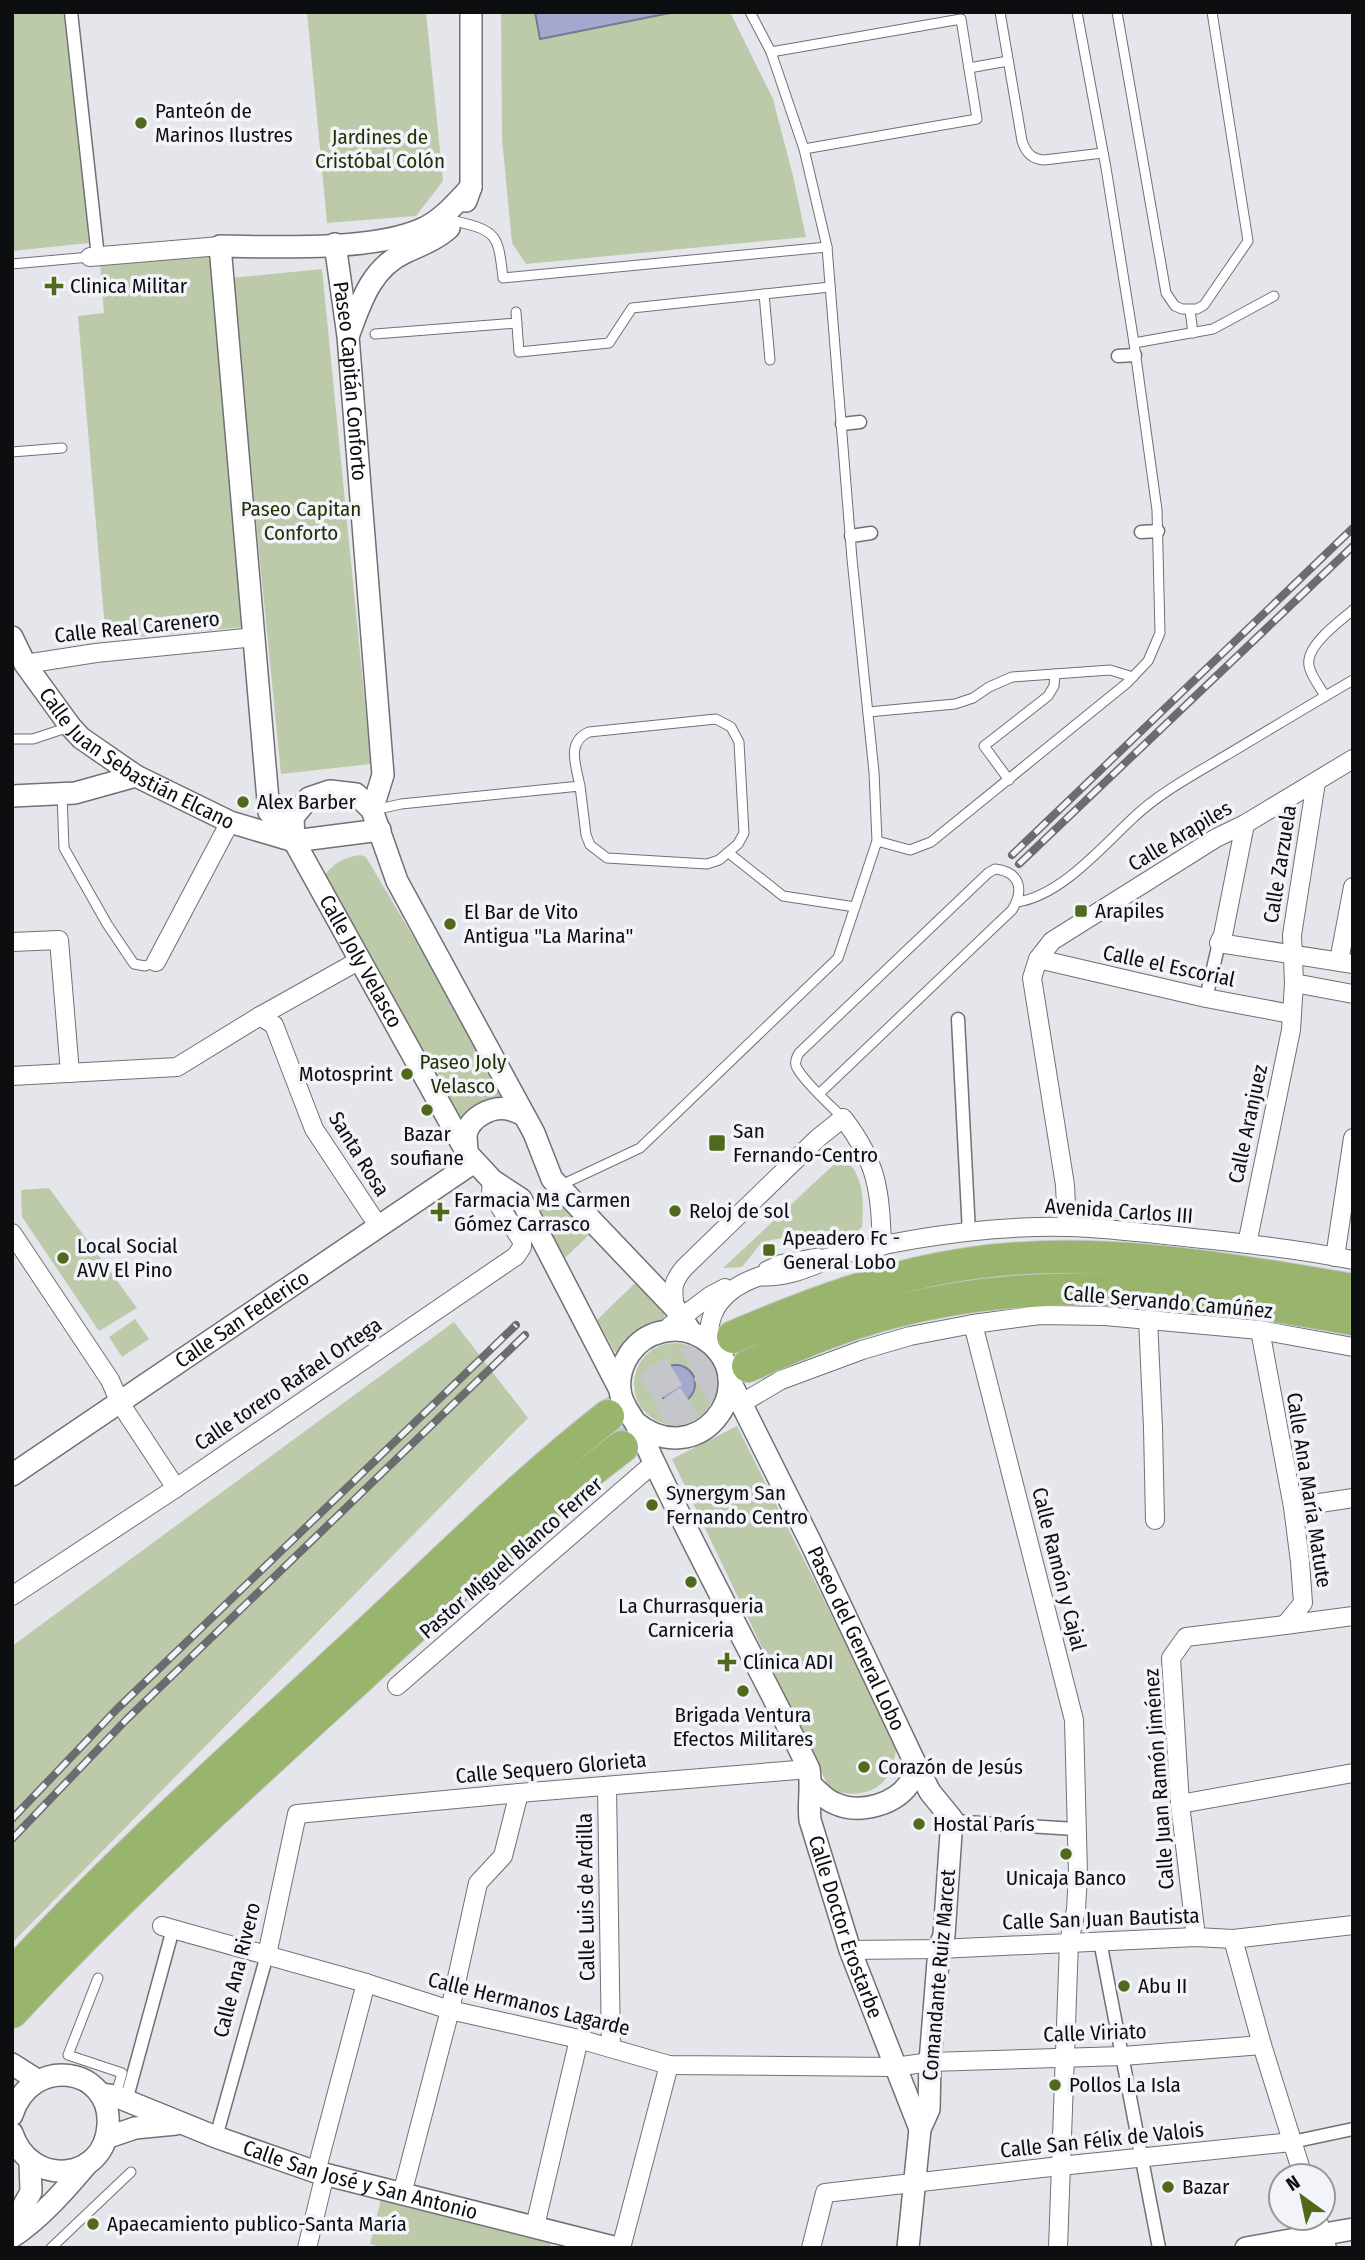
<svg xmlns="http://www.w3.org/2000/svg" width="1365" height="2260" font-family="'Fira Sans Condensed',sans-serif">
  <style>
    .green { fill: #bdcaaa }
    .water { fill: #a4a8ce; stroke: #777a95; stroke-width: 2 }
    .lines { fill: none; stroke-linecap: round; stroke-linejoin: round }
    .motorway-tunnel { stroke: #c5c6cb; stroke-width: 32; stroke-dasharray: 32 16; stroke-linecap: butt }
    .service-casing { stroke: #707176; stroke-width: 11 }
    .pedestrian-casing { stroke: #707176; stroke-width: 15 }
    .minor-casing { stroke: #707176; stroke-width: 20 }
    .tertiary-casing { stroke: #707176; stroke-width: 24 }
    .motorway-casing { stroke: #c5c5c5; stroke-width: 34 }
    .service { stroke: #fff; stroke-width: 9 }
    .pedestrian { stroke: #fff; stroke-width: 12 }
    .minor { stroke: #fff; stroke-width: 18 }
    .tertiary { stroke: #fff; stroke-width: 21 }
    .motorway { stroke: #99b46d; stroke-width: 32 }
    .rail-casing { stroke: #6b6c6f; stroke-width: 8 }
    .rail { stroke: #f3f4fa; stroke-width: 5; stroke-dasharray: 16; stroke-linecap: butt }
    .poi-dot { fill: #50691a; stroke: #f3f4fa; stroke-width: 2.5 }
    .labels { text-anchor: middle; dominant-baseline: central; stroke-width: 7; stroke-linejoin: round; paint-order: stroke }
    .poi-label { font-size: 21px; fill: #0d0e0f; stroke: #f3f4fa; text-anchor: start }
    .park-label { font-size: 21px; fill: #233105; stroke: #f3f4fa }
    .street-label { font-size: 21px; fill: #0d0e0f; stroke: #f3f4fa }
  </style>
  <rect width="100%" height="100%" fill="#e5e6ec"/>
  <g class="green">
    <path d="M12 12H66L89 243 12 251Z"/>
    <path d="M307 12H426L443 181 416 216 327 223Z"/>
    <path d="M501 12H730L773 99 793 176 806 237 526 264 512 243 502 139Z"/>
    <path d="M212 253 245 627 106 640 78 316 104 313 100 263Z"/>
    <path d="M322 269 371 764 281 774 232 278Z"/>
    <path d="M360 855 366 857 502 1087 500 1097 466 1117H456L325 875C332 864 347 856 360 855Z"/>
    <path d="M844 1155C864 1180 864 1196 862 1227L849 1239 822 1230 762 1242 742 1267 723 1268Z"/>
    <path d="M49 1188 137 1308 99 1331 22 1217 21 1190Z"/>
    <path d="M554 1198 589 1235 564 1259 539 1210Z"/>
    <path d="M635 1283 663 1311 665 1317 638 1336 620 1353 615 1352 597 1320Z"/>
    <path d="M135 1319 149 1339 122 1357 109 1337Z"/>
    <path d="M454 1322 528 1418 12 1943V1646Z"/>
    <circle cx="675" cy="1384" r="41"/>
    <path d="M737 1426 896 1744C896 1785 868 1802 830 1790L672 1459Z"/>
    <path d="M381 2199 551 2238 550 2248H386L370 2244Z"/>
  </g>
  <g class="water">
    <path d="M535 12H675L540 39Z"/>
    <circle cx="676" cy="1384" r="19"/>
  </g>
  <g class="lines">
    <g class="motorway-tunnel">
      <path d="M608 1416 661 1379 733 1337"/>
      <path d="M623 1446 707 1389 748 1366"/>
    </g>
    <g class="service-casing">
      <g id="service">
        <path d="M1000 12 1022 141C1026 153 1032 159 1044 160L1103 153"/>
        <path d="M1117 12 1166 293 1175 306 1182 309H1197L1204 305 1248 241 1212 12"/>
        <path d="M771 52 961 19 977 119 804 149"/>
        <path d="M969 68 1008 61"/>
        <path d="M455 221C498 231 498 235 503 278L827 247"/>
        <path d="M12 264 90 257"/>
        <path d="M764 294 770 360"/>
        <path d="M1190 310 1193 333"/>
        <path d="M516 312 519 352 609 343 632 308 830 287"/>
        <path d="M375 334 517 323"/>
        <path d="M1134 343 1213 329 1274 296"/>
        <path d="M12 452 62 448"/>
        <path d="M1325 696C1320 687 1311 676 1309 666 1305 646 1339 622 1353 610"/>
        <path d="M868 712 955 704 973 698 989 687 1012 677 1110 670 1133 677"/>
        <path d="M12 739H33L69 727"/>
        <path d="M1009 780 984 746 1048 696 1054 686 1055 674"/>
        <path d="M62 795 64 848 107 924 134 964 145 966 156 962"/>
        <path d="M374 810 401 804 580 786 586 835 590 845 607 858 707 864 719 860 738 844 744 833 739 742 731 727 716 719 589 732C566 742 576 766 580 786"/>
        <path d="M877 841 910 850 931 842 1127 683 1148 661 1160 633 1157 510 1134 343 1106 168 1077 12"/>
        <path d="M730 854 783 896 855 907"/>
        <path d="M1017 902C1060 896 1101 848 1132 819 1159 793 1193 775 1225 756 1267 731 1310 705 1353 680"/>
        <path d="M820 1093 1012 910C1024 891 1021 872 995 869L988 873 799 1053C796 1058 794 1063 797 1068 805 1083 831 1106 843 1118"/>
        <path d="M559 1186 640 1148 838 958 877 841 874 772 852 559 827 247 804 149 771 52 750 12"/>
        <path d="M764 1267 779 1260 818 1253"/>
        <path d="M761 1281C784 1282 803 1275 824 1266"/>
        <path d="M98 1978 68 2055 122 2073 116 2095"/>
        <path d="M51 2248 131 2172"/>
      </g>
    </g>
    <g class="pedestrian-casing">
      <g id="pedestrian">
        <path d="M71 12 98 257"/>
        <path d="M1118 356 1135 355"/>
        <path d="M842 424 860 422"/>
        <path d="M1141 532 1158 531"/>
        <path d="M851 536 871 533"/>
        <path d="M1206 998 1219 943"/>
        <path d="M958 1019 969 1233"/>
        <path d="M952 1819 965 1822 1075 1829"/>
        <path d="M1100 1941 1159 2248"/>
        <path d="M126 2101 173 1929"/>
        <path d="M216 2137 267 1955"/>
        <path d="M1292 2142 1353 2129"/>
      </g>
    </g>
    <g class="minor-casing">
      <g id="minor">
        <path d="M90 257 220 246"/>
        <path d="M25 664 96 653 255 637"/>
        <path d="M1245 824 1223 935 1219 943 1353 964"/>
        <path d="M12 942 59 940 70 1073"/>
        <path d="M1038 959 1206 998 1291 1014"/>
        <path d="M1339 961 1353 887"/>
        <path d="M156 962 230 822"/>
        <path d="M1294 983 1353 994"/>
        <path d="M260 1016 274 1025 314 1129 379 1227"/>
        <path d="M12 1076 177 1067 260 1016 360 960"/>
        <path d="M1067 1227 1065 1185 1032 978 1038 959 1052 941 1216 838 1245 824 1353 759"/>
        <path d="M12 1233 110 1380 120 1403 176 1488"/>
        <path d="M1247 1244 1291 1030 1294 983 1292 935 1316 782"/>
        <path d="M1335 1257 1353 1138"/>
        <path d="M675 1308C672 1290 672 1282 684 1268L818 1138 843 1118C878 1163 880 1191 882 1246"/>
        <path d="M1148 1319 1153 1428 1155 1520"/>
        <path d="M973 1324 1074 1720 1078 1874 1076 1910 1069 1942 1058 2248"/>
        <path d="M670 1326 710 1296 725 1288"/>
        <path d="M1260 1330 1293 1507 1300 1562 1303 1603 1285 1625 1353 1616"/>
        <path d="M708 1342C709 1320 713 1305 731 1291 749 1277 774 1272 795 1266 883 1242 977 1225 1068 1227 1107 1228 1146 1233 1184 1237 1241 1243 1297 1249 1353 1260"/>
        <path d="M742 1403 781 1380 862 1350 910 1336 973 1324 1040 1315 1105 1316 1260 1330 1353 1347"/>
        <path d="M1293 1507 1353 1498"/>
        <path d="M12 1596 176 1488 516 1256 522 1247V1241L491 1193 492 1180"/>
        <path d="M397 1686 654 1463"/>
        <path d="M607 1786 611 2048"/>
        <path d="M1180 1804 1353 1773"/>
        <path d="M162 1926 366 1983 450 2010 579 2039 669 2065 895 2067 930 2062 1123 2056 1262 2045"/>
        <path d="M1196 1937 1180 1804 1171 1658 1186 1637 1285 1625"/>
        <path d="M1233 1939 1262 2045 1303 2176"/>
        <path d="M850 1950 939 1949 1196 1937 1233 1939 1353 1925"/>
        <path d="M267 1955 297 1814 519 1793 809 1769"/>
        <path d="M316 2172 366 1983"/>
        <path d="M402 2194 450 2010 478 1883 503 1856 519 1793"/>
        <path d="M1317 2218 1327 2248"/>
        <path d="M535 2226 579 2039"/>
        <path d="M307 2248 325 2174"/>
        <path d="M621 2248 669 2065"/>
        <path d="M811 2248 825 2193 1060 2166 1292 2142"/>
      </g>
    </g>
    <g class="tertiary-casing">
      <g id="tertiary">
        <path id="s1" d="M471 187C456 203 442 220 422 229 373 251 274 247 220 246L269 812 294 841 467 1153 492 1180 521 1199 620 1390"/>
        <path d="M466 201 471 187V12"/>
        <path id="s2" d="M335 244 348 336 383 775 372 810"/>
        <path d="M349 334C361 301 372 267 406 252 421 245 437 239 449 228"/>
        <path id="s3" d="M12 637 25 664 70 726 81 738 136 776 230 822 294 841 380 830"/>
        <path d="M12 796 75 793 136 776"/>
        <path d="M294 841 293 817 309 798 330 791 356 794 372 810 397 881 534 1133 552 1179 675 1308 691 1332"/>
        <path d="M467 1153C467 1147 466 1140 466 1135 469 1118 491 1106 507 1109 513 1110 519 1113 524 1115"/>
        <path id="s4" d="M729 1379 811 1543 915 1763 930 1792 952 1819 944 1935 939 1949 930 2062 929 2109 920 2129 908 2248"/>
        <path id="s5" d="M635 1422C697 1473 762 1389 711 1344 697 1332 679 1327 661 1332 635 1338 617 1364 620 1391 622 1405 630 1413 636 1424 643 1436 648 1450 654 1462 703 1566 759 1666 809 1769 812 1787 808 1803 810 1820L850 1950 920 2129"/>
        <path id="s6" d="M12 1475 474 1162"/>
        <path d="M812 1786C818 1791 826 1800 834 1803 859 1815 898 1805 912 1779 914 1774 914 1768 915 1763"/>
        <path d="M12 2064 37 2080"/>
        <path id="s7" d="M100 2094 115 2096 216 2137 316 2172 617 2248"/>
        <path d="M12 2115C31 2054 112 2067 108 2125 105 2182 30 2188 12 2133"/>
        <path d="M106 2138 135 2128 176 2124"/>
        <path d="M12 2226 31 2192 30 2162"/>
        <path d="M12 2237C41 2218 66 2189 88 2163"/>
        <path d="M1246 2248 1353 2229"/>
      </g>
    </g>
    <g class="motorway-casing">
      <g id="motorway">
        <path d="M733 1337C808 1305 885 1276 966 1264 1095 1244 1226 1269 1353 1290"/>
        <path d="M748 1366C795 1345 842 1325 893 1312 1047 1272 1198 1291 1353 1319"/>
        <path d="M12 1975C117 1860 234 1757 348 1651 434 1572 516 1488 608 1416"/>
        <path d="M12 2012C121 1894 241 1786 359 1678 445 1599 529 1517 622 1447"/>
      </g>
    </g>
    <use href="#service" class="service"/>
    <use href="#pedestrian" class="pedestrian"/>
    <use href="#minor" class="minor"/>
    <use href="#tertiary" class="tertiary"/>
    <use href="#motorway" class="motorway"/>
    <g class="rail-casing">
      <g id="rail">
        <path d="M1012 855 1353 528"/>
        <path d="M1019 864 1353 546"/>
        <path d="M12 1819 117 1709 516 1325"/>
        <path d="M12 1839 127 1719 525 1335"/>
      </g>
    </g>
    <use href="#rail" class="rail"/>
  </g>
  <g class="poi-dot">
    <circle cx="141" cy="123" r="7"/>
    <path d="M50.5 275.5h7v7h7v7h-7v7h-7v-7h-7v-7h7z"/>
    <circle cx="243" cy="802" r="7"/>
    <rect x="1074" y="904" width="14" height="14" rx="3.5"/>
    <circle cx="450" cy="924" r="7"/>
    <circle cx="407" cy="1074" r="7"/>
    <circle cx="427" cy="1110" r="7"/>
    <rect x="708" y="1134" width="18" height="18" rx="3.5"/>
    <circle cx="675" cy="1211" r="7"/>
    <path d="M436.5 1201.5h7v7h7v7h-7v7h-7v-7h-7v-7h7z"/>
    <rect x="762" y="1243" width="14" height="14" rx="3.5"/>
    <circle cx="63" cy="1258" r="7"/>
    <circle cx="652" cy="1505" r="7"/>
    <circle cx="691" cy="1582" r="7"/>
    <path d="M723.5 1651.5h7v7h7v7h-7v7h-7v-7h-7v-7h7z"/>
    <circle cx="743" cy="1691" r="7"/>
    <circle cx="864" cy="1767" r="7"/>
    <circle cx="919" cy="1824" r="7"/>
    <circle cx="1066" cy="1854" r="7"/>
    <circle cx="1124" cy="1986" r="7"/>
    <circle cx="1055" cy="2085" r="7"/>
    <circle cx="1168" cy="2187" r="7"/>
    <circle cx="93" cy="2224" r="7"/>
  </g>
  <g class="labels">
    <g class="poi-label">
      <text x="155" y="111">Panteón de<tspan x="155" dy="24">Marinos Ilustres</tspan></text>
      <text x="70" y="286">Clinica Militar</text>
      <text x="257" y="802">Alex Barber</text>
      <text x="1095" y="911">Arapiles</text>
      <text x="464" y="912">El Bar de Vito<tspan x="464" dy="24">Antigua "La Marina"</tspan></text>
      <text x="393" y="1074" text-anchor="end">Motosprint</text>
      <text x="733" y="1131">San<tspan x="733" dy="24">Fernando-Centro</tspan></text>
      <text x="427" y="1134" text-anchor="middle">Bazar<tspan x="427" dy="24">soufiane</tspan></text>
      <text x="454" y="1200">Farmacia Mª Carmen<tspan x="454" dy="24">Gómez Carrasco</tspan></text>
      <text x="689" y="1211">Reloj de sol</text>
      <text x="783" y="1238">Apeadero Fc -<tspan x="783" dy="24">General Lobo</tspan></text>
      <text x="77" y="1246">Local Social<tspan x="77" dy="24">AVV El Pino</tspan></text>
      <text x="666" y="1493">Synergym San<tspan x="666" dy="24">Fernando Centro</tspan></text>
      <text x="691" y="1606" text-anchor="middle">La Churrasqueria<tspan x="691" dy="24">Carniceria</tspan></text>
      <text x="743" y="1662">Clínica ADI</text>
      <text x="743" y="1715" text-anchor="middle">Brigada Ventura<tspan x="743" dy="24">Efectos Militares</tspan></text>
      <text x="878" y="1767">Corazón de Jesús</text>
      <text x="933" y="1824">Hostal París</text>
      <text x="1066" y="1878" text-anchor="middle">Unicaja Banco</text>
      <text x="1138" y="1986">Abu II</text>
      <text x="1069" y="2085">Pollos La Isla</text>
      <text x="1182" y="2187">Bazar</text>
      <text x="107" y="2224">Apaecamiento publico-Santa María</text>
    </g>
    <g class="park-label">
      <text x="380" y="137">Jardines de<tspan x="380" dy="24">Cristóbal Colón</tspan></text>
      <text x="301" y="509">Paseo Capitan<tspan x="301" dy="24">Conforto</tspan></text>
      <text x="463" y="1062">Paseo Joly<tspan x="463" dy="24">Velasco</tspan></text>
    </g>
    <g class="street-label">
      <text stroke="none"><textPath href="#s2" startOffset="138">Paseo Capitán Conforto</textPath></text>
      <text transform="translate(137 627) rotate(-6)">Calle Real Carenero</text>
      <text stroke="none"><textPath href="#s3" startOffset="180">Calle Juan Sebastián Elcano</textPath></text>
      <text transform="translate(1180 836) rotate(-31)">Calle Arapiles</text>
      <text transform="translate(1280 864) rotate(-81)">Calle Zarzuela</text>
      <text stroke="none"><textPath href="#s1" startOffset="1013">Calle Joly Velasco</textPath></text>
      <text transform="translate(1169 966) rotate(12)">Calle el Escorial</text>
      <text transform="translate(1248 1124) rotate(-78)">Calle Aranjuez</text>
      <text transform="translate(359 1154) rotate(58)">Santa Rosa</text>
      <text transform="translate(1119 1211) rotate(4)">Avenida Carlos III</text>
      <text transform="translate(1168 1302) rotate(5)">Calle Servando Camúñez</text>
      <text stroke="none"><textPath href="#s6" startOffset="278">Calle San Federico</textPath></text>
      <text transform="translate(288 1384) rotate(-34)">Calle torero Rafael Ortega</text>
      <text transform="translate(1309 1490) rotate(81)">Calle Ana María Matute</text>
      <text transform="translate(511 1558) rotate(-41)">Pastor Miguel Blanco Ferrer</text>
      <text transform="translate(1059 1569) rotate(76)">Calle Ramón y Cajal</text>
      <text stroke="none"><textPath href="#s4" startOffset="289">Paseo del General Lobo</textPath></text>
      <text transform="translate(551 1768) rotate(-5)">Calle Sequero Glorieta</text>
      <text transform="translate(1159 1779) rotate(-94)">Calle Juan Ramón Jiménez</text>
      <text transform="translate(586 1897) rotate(-91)">Calle Luis de Ardilla</text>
      <text transform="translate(1101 1919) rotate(-2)">Calle San Juan Bautista</text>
      <text stroke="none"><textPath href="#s5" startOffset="892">Calle Doctor Erostarbe</textPath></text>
      <text transform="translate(237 1970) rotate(-76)">Calle Ana Rivero</text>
      <text transform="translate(939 1975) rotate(-85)">Comandante Ruiz Marcet</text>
      <text transform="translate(529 2004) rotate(14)">Calle Hermanos Lagarde</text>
      <text transform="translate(1095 2033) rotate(-2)">Calle Viriato</text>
      <text transform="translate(1102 2140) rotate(-6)">Calle San Félix de Valois</text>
      <text stroke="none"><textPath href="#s7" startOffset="275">Calle San José y San Antonio</textPath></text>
    </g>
  </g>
  <rect width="1365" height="2260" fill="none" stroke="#0d0e0f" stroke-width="28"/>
  <g transform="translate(1302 2197) rotate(327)"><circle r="33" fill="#f3f4fa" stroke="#97989c" stroke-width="2"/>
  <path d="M0-5L12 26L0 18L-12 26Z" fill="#50691a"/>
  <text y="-10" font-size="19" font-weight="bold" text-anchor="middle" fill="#0d0e0f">N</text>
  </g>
</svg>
